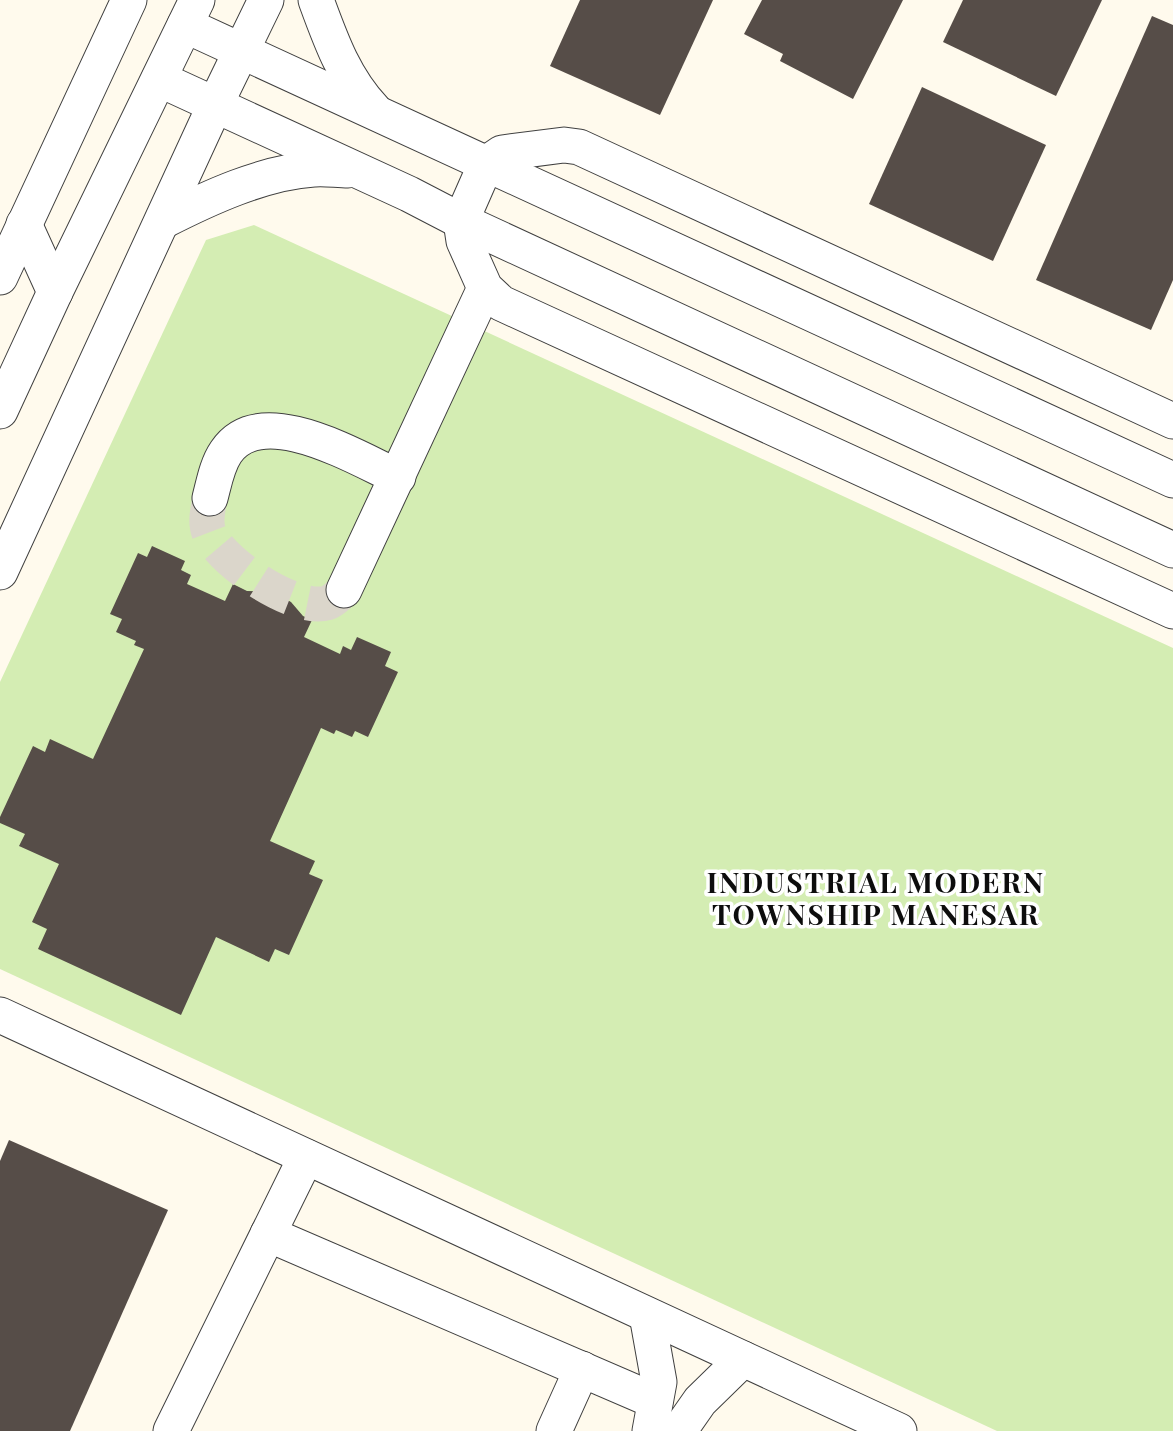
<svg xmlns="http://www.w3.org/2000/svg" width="1173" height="1431" font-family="'Playfair Display',serif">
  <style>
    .green { fill: #d4edb3 }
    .building { fill: #564d48 }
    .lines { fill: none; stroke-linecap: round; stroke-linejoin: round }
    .minor-tunnel { stroke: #dbd6cb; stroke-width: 35; stroke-dasharray: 35 18; stroke-linecap: butt }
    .minor-casing { stroke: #404040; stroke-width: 37 }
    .minor { stroke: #fff; stroke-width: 35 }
    .labels { text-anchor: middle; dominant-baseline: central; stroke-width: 7; stroke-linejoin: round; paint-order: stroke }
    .district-label { font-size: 28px; font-weight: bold; letter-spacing: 2px; fill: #0d0d0d; stroke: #fff }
  </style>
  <rect width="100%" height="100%" fill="#fffaed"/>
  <path class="green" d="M254 225 1173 648V1431H997L0 969V682L206 240Z"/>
  <g class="building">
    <path d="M580 0H713L660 115 550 66Z"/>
    <path d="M762 0H903L853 99 780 61 783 54 744 34Z"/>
    <path d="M963 0H1102L1056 96 943 42Z"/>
    <path d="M1152 16 1173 25V280L1151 330 1036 280Z"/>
    <path d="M922 87 1046 145 993 261 869 204Z"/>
    <path d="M152 546 185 561 181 570 191 575 187 584 225 601 233 584 247 591 273 592 291 602 303 616 312 620 304 637 340 654 343 646 351 650 357 637 391 652 385 666 398 672 368 737 355 731 352 737 336 730 334 734 321 728 270 841 315 861 309 874 323 880 289 955 275 949 269 962 216 937 181 1015 38 949 47 929 32 922 59 864 19 846 25 834 0 823V817L33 746 45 752 50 739 93 759 144 649 134 645 136 641 116 632 122 619 110 614 138 553 147 557Z"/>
    <path d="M9 1140 168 1210 70 1431H0V1161Z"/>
  </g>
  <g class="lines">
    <path class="minor-tunnel" d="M210 498C208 510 204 523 210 535 223 563 295 612 327 603 333 601 340 594 344 590"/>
    <g class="minor-casing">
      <g id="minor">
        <path d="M316 0C331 41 344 78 374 110"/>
        <path d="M185 25 1173 480"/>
        <path d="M159 79 409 194 461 221 1173 550"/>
        <path d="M163 221C208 198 264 172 314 169 325 168 337 170 348 170"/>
        <path d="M24 224 55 292"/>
        <path d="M0 277 129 0"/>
        <path d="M0 411 55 292 197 0"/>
        <path d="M1173 421 579 147 564 145 502 153 486 164 461 221 464 241 485 288 501 303 1173 611"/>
        <path d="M210 498C214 483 217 465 226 452 261 400 356 458 398 477"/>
        <path d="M0 572 216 103 266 0"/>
        <path d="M344 590 485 288"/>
        <path d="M0 1015 899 1431"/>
        <path d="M268 1234 655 1401"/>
        <path d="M647 1315 659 1382 650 1431"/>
        <path d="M171 1431 306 1157"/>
        <path d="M554 1431 582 1369"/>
        <path d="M679 1431 700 1401 743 1359"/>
      </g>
    </g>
    <use href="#minor" class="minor"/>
  </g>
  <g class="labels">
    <g class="district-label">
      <text x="876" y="881">INDUSTRIAL MODERN<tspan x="876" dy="32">TOWNSHIP MANESAR</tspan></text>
    </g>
  </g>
</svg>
